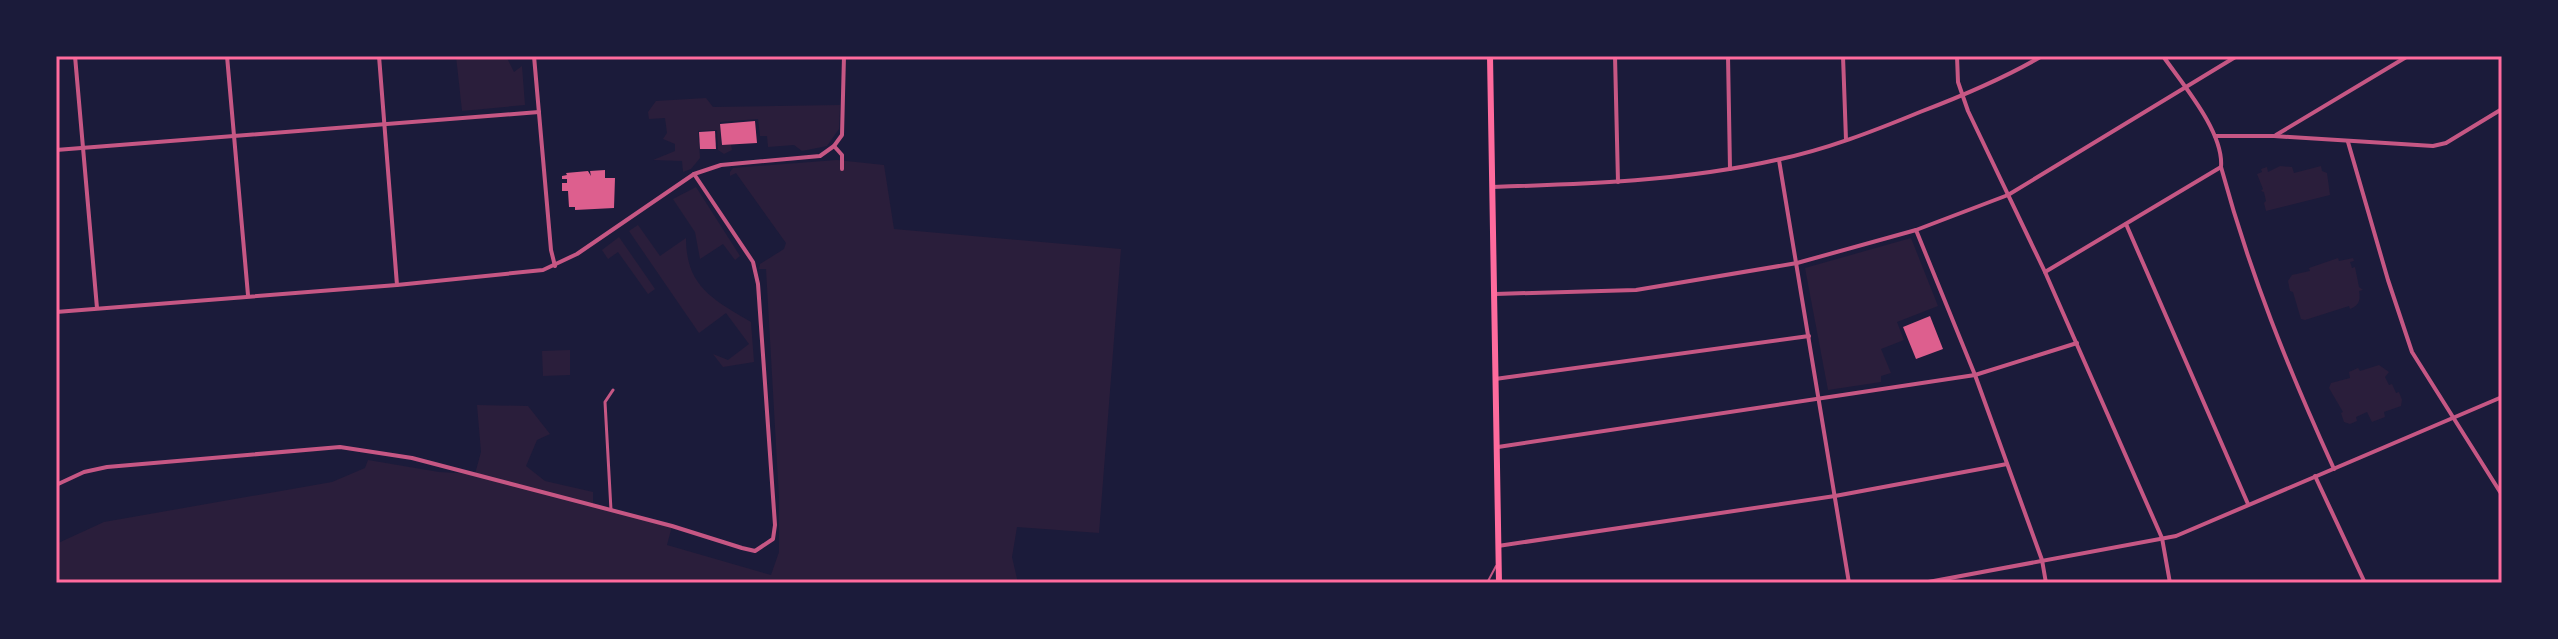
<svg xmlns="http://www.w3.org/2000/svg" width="2558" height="639" font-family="Commissioner,sans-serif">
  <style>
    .green { fill: #2a1e3b }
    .building { fill: #dd5f8e }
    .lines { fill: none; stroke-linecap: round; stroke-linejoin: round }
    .service { stroke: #c65784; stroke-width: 2 }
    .pedestrian { stroke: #c65784; stroke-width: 3 }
    .minor { stroke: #c65784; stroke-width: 4 }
    .secondary { stroke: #ff6b9d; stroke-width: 6 }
    .neatline { fill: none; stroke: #ff6b9d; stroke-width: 3 }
  </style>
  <rect width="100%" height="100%" fill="#1b1b3a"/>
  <g class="green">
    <path d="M456 56H506L514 72 522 66 525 105 462 111Z"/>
    <path d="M706 98 713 107 840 105 839 129 827 146 802 151 794 145 768 147 767 136H760L758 119 720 122 721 145H731L732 150 724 154 718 150 717 130 698 131 700 158 691 169 683 172 682 161 653 160 675 151V144L663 139 667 133 665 118 649 119 648 112 656 101Z"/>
    <path d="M837 160 884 165 894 229 1121 249 1099 533 1017 527 1012 557 1018 583H56V544L104 522 332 482 365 468 368 460 439 472 475 474 481 452 477 405 528 406 550 434 537 440 526 466 545 481 593 492V506L672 526 667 545 771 575 779 552V498L766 269H759L760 264 784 249 786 243 736 173 730 176V172L733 168Z"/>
    <path d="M2280 166 2292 167 2294 173 2321 166 2322 171 2327 173 2330 195 2266 211 2264 203 2266 201 2264 192 2261 191 2263 189 2257 174 2262 172 2261 169 2267 167 2268 172Z"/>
    <path d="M696 187 740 256 735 260 723 244 700 259 695 232 673 199Z"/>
    <path d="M638 225 660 256 686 238C686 286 712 299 751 322L754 362 723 367 713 354 728 360 749 344 726 313 699 333 629 231Z"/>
    <path d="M619 237 655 289 648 294 618 252 608 259 602 250Z"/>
    <path d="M1911 238 1938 306 1897 322 1904 340 1881 349 1891 373 1881 376V382L1828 390 1805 268Z"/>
    <path d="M2338 258 2339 261 2353 258 2354 261 2350 262 2352 268 2355 267 2359 287 2363 290 2359 291C2361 301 2358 306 2350 309L2349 306 2305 320 2301 319 2293 292 2290 291 2288 281 2292 275 2310 271 2309 268Z"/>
    <path d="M570 350V375L543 376 542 351Z"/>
    <path d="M2379 365 2389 372 2385 377 2389 385 2392 384 2396 393 2399 392 2402 400 2401 406 2384 412 2385 417 2372 422 2367 412 2356 417 2357 421 2350 424 2344 422 2341 413 2343 412 2329 388 2331 383 2350 378 2349 372 2358 368 2360 371Z"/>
  </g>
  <g class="building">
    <path d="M755 121 757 143 722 145 720 124Z"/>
    <path d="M715 131 716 149H700L699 132Z"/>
    <path d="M605 170V178H615L614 208 575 210V207H569L568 191H562V183H567V179H562V176L567 175 566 173 588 171 591 176 590 171Z"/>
    <path d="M1930 316 1943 349 1916 359 1903 327Z"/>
  </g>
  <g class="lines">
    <path class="service" d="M1487 583 1496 566"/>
    <path class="pedestrian" d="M611 510 605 402 613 390"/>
    <g class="minor">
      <path d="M75 56 97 308"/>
      <path d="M227 56 248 295"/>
      <path d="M379 56 397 285"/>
      <path d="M534 56 551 250 555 266"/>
      <path d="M1615 56 1618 182"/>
      <path d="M1728 56 1730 169"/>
      <path d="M1843 56 1846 140"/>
      <path d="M1957 56 1958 82 1968 111 2045 272 2162 538 2170 583"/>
      <path d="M2163 56C2183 85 2224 132 2221 167 2250 274 2288 368 2334 469"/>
      <path d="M2276 135 2408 56"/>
      <path d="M2215 136H2274L2433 146 2446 143 2502 109"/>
      <path d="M2348 142 2388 280 2412 352 2502 495"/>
      <path d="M834 146 842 155V169"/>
      <path d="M56 150 539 112"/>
      <path d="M1779 160 1849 583"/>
      <path d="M1492 187C1587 184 1683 181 1776 160 1825 150 1874 131 1920 112 1962 96 2003 79 2042 56"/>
      <path d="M2126 224 2248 504"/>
      <path d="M1916 230 1975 375 2042 560 2046 583"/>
      <path d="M2045 272 2221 167"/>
      <path d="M1495 294 1636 290 1797 263 1916 230 2008 195 2237 56"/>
      <path d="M56 312 397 285 543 270 577 254 694 174 721 165 820 156 834 146 842 135 844 56"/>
      <path d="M1495 379 1809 336"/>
      <path d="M1498 447 1975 375 2077 343"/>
      <path d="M2315 476 2365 583"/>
      <path d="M56 485 84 472 107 467 340 447 412 458 672 526 742 548 755 551 773 539 775 525 758 284 753 262 694 174"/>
      <path d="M1498 546 1835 496 2007 464"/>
      <path d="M1923 583 2176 536 2502 397"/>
    </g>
    <path class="secondary" d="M1490 56 1499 583"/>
  </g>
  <rect width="2558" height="639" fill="none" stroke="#1b1b3a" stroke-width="116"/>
  <rect x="58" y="58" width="2442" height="523" class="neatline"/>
</svg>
